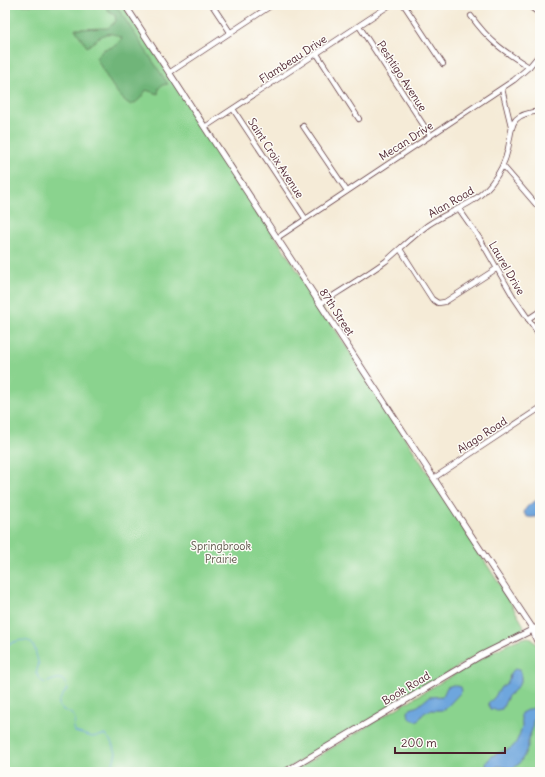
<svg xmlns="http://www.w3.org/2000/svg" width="545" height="777" font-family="Delius,sans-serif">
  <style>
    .green { fill: #8ad38e; stroke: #6a795c }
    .forest { fill: #6fb579; stroke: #5c6a52 }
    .water { fill: #6ea6dd; stroke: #5c6284 }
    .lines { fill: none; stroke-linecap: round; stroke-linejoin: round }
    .stream { stroke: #6ea6dd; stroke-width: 1 }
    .minor-casing { stroke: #643e45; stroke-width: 6 }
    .tertiary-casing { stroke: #643e45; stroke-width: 7 }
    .minor { stroke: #fff; stroke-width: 4.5 }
    .tertiary { stroke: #fff; stroke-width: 5.5 }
    .labels { text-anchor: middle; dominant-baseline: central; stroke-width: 3; stroke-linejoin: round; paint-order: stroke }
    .street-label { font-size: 11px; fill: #4a1f2b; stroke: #fdfcf7 }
    .park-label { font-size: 11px; fill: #5d5549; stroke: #fdfcf7 }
  </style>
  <rect width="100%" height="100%" fill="#fdfcf7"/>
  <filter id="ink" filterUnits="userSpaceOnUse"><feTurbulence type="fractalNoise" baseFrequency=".025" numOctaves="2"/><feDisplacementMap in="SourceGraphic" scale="8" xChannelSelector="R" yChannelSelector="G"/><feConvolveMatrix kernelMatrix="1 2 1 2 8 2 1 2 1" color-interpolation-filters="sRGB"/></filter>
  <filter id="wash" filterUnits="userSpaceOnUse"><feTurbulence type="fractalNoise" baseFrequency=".012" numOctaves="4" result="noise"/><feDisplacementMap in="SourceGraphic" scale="16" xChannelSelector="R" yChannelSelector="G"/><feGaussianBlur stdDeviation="0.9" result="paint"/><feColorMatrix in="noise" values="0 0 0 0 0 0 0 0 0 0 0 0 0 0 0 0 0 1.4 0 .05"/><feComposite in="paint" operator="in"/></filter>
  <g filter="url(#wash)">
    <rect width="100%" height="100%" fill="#f5ebd7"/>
    <g class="green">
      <path d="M5 5H123L290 259 502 588 524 626 521 632 495 643 440 678 282 772H5Z"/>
      <path d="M528 637 533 640 540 649V772H292C352 736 412 698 474 663 487 656 514 638 528 637Z"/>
    </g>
    <path class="forest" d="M110 6 117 7 168 84 162 85 159 88 158 94 146 90C142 97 139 101 131 105 116 97 105 73 96 58L104 49C113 48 117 45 122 38 105 28 101 37 87 47L75 29 108 28 116 21 115 15 106 9Z"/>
    <g class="water">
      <path d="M537 500 540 502V517C535 516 531 519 526 516L524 513C526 505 531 504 537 500Z"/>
      <path d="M515 669 519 670 521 674V682L516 689 508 696 502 709 497 710 490 709 488 703 494 698 501 687 507 683 509 679 510 673Z"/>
      <path d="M453 685 461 687 462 691 445 709C439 712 432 708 426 712 421 714 422 719 416 721L409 718 408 712 410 709 418 706 429 697 443 696 447 687Z"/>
      <path d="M540 707V715L535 718 533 721 532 730 528 739V746L524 756 519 764 512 769 499 766 491 770 487 769 486 763C494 749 509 754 515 744 517 741 522 729 522 726 522 721 520 718 521 713L529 709Z"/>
    </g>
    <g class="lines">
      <path class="stream" d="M5 646C19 639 33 635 36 654 38 662 40 664 36 672L39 679 45 683C56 679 64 674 67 689L59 701V707C64 712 76 712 75 722 74 724 73 726 73 728L75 732 92 737 105 735 110 740 116 752 111 772"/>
    </g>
  </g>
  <g filter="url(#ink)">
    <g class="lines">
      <g class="minor-casing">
        <g id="minor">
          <path d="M212 5 230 32"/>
          <path d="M404 5 443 64"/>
          <path d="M528 5 540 14"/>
          <path d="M471 16C489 41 503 51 529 67"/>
          <path d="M359 26 430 135"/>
          <path d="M317 54 359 119"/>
          <path d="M169 73 272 5"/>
          <path d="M502 89 511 126"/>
          <path d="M233 109 305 218"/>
          <path d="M303 126 347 191"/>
          <path d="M205 127 390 5"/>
          <path d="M503 166 540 209"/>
          <path d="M459 209 480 239 514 298 540 336"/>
          <path d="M277 238 514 80 529 67 540 54"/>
          <path d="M400 249 432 299 438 303 445 302 496 269"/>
          <path d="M320 304C342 290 365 276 386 261 400 249 413 236 428 225 451 209 471 208 491 184 499 174 505 163 508 149 513 123 509 115 540 111"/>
          <path d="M528 319 540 311"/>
          <path d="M434 478 540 408"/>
        </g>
      </g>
      <g class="tertiary-casing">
        <g id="tertiary">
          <path d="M125 5 476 543 533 629 540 636"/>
          <path d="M533 630 536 639 540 646"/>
          <path d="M285 772 480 656 540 626"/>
        </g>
      </g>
      <use href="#minor" class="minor"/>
      <use href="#tertiary" class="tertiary"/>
    </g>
  </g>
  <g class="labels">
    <g class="street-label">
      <text transform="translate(293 59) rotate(-33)">Flambeau Drive</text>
      <text transform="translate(402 76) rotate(57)">Peshtigo Avenue</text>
      <text transform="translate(406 141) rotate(-33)">Mecan Drive</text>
      <text transform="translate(276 158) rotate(57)">Saint Croix Avenue</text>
      <text transform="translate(451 202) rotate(-30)">Alan Road</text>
      <text transform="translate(507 268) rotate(60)">Laurel Drive</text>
      <text transform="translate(337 312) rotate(57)">87th Street</text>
      <text transform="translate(482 435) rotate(-33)">Alago Road</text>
      <text transform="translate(406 688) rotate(-31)">Book Road</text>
    </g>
    <g class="park-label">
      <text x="221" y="546">Springbrook<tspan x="221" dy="13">Prairie</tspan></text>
    </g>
  </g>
  <rect width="545" height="777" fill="none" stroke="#fdfcf7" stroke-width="20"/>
  <path d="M395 747v6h110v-6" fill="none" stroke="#4a1f2b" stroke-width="2"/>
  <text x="401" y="747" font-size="12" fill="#4a1f2b" stroke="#fdfcf7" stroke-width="3" paint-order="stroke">200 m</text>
</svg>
